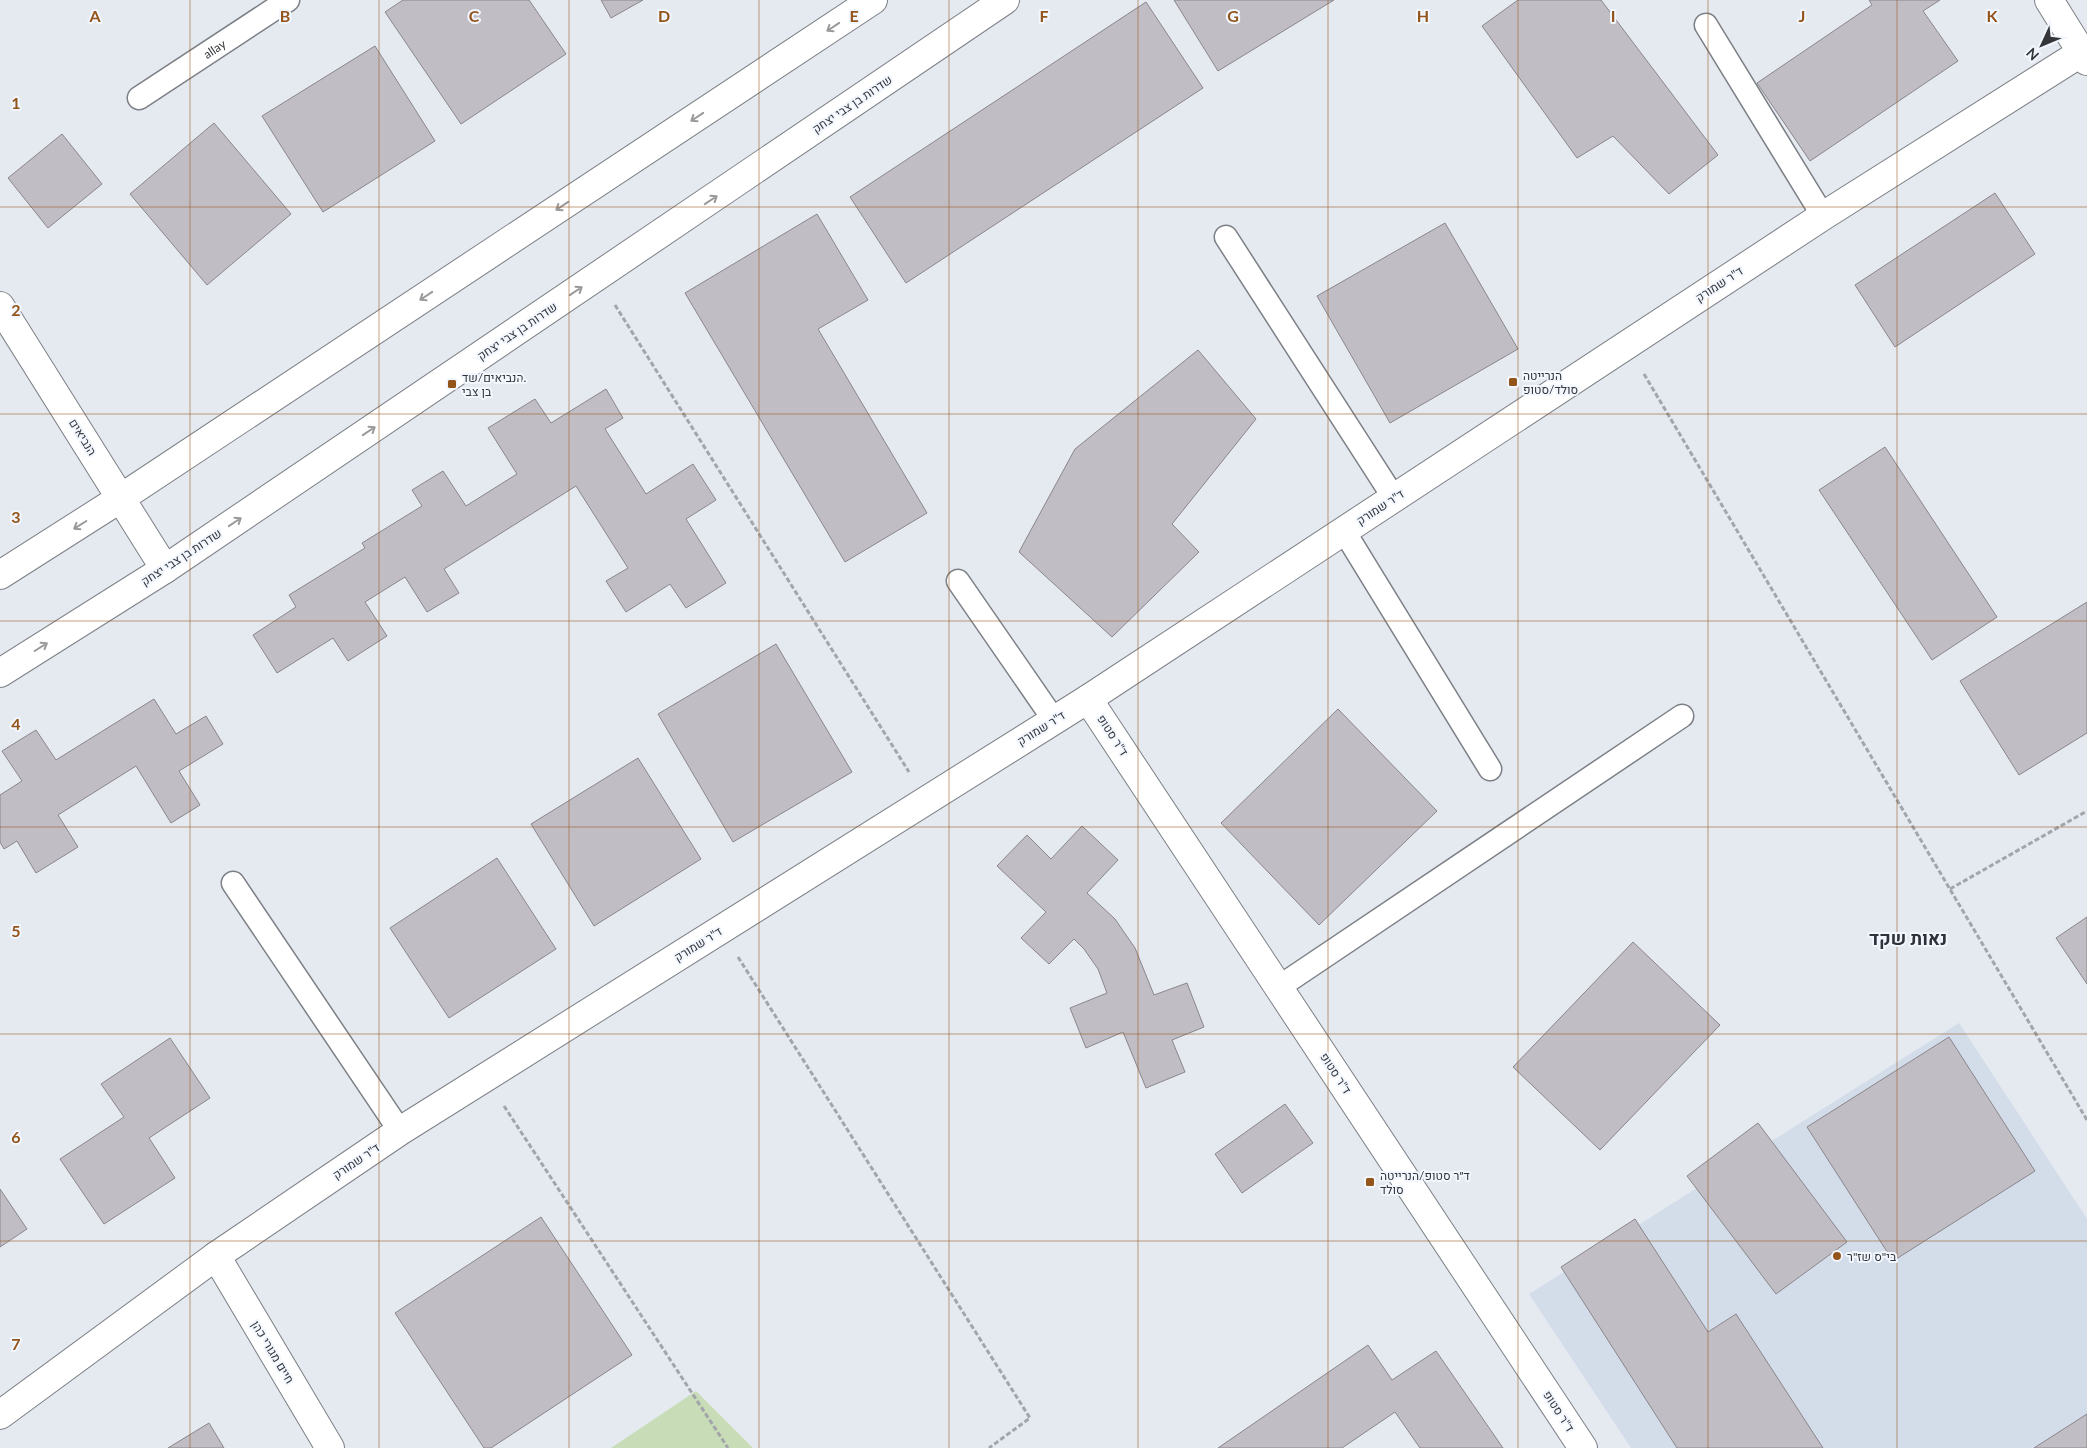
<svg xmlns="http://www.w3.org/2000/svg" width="2087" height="1448" font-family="Lato,Heebo,sans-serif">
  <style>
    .built { fill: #d3dce9 }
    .green { fill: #c8ddb7 }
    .building { fill: #c1bdc4; stroke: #8a868c }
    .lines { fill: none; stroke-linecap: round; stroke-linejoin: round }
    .lane-casing { stroke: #7c8086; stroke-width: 25 }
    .street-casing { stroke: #7c8086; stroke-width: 30 }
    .secondary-casing { stroke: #7c8086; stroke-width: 30 }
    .path { stroke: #a2a5aa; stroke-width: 3; stroke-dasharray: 5 2.5; stroke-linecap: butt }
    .lane { stroke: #fff; stroke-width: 22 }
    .street { stroke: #fff; stroke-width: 28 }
    .secondary { stroke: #fff; stroke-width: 28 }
    .oneway { stroke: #9a9a9c }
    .grid { fill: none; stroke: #93551a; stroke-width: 1; stroke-opacity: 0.55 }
    .poi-dot { fill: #93551a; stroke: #f2f6fe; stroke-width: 2 }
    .labels { text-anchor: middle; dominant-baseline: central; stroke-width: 4; stroke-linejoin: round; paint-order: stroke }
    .street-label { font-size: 12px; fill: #343639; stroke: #f2f6fe }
    .poi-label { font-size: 12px; fill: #343639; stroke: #f2f6fe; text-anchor: start }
    .district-label { font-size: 18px; font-weight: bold; fill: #2f3238; stroke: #f2f6fe }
    .grid-label { font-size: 16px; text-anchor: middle; font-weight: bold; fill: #93551a; stroke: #f2f6fe; stroke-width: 4; stroke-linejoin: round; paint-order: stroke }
  </style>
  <rect width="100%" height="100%" fill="#e5e9f0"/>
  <path class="built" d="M1959 1023 2087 1219V1448H1631L1529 1294Z"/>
  <path class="green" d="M696 1391 753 1448H611Z"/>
  <g class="building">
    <path d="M403 0H529L566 54 461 124 385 12Z"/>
    <path d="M601 0H643L611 18Z"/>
    <path d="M1174 0H1334L1218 71Z"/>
    <path d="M1518 0H1601L1718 155 1669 194 1613 136 1577 158 1482 26Z"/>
    <path d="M1869 0H1940L1923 11 1958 61 1810 161 1757 83 1872 5Z"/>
    <path d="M1146 2 1203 88 906 283 850 197Z"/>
    <path d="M375 46 435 141 323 212 262 116Z"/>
    <path d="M214 123 291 214 207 285 130 194Z"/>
    <path d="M62 134 102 184 48 228 8 178Z"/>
    <path d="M1995 193 2035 254 1895 347 1855 285Z"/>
    <path d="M817 214 868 300 818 329 927 513 845 562 685 293Z"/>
    <path d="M1445 223 1518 349 1390 423 1317 296Z"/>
    <path d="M1198 350 1256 419 1172 524 1199 552 1112 637 1019 552 1075 449Z"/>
    <path d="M606 389 623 418 605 429 646 494 693 464 716 500 686 519 726 583 686 608 670 584 626 612 606 581 628 568 576 486 444 569 459 593 427 612 405 577 365 602 387 636 348 661 333 638 277 673 253 635 296 607 289 595 365 548 362 543 422 506 412 490 443 471 466 506 517 474 488 428 535 399 551 423Z"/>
    <path d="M1885 447 1997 617 1932 660 1819 490Z"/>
    <path d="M2087 602V733L2019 775 1960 681Z"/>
    <path d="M776 644 852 772 733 842 658 714Z"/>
    <path d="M154 699 176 734 206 716 223 744 179 771 200 805 171 823 136 766 58 815 78 847 36 873 17 841 4 849 0 842V795L22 781 2 751 36 730 56 760Z"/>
    <path d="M1338 709 1437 811 1319 925 1221 823Z"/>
    <path d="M638 758 701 859 594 926 531 824Z"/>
    <path d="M1082 826 1118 860 1087 893 1115 919 1135 948 1154 995 1187 983 1204 1027 1172 1040 1185 1072 1146 1088 1123 1032 1086 1048 1070 1008 1107 993 1098 969 1084 949 1074 939 1049 964 1021 938 1046 912 997 866 1027 835 1051 859Z"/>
    <path d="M497 858 556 949 449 1018 390 928Z"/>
    <path d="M2087 917V984L2056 938Z"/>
    <path d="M1633 942 1720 1025 1600 1150 1513 1067Z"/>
    <path d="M1949 1037 2035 1171 1893 1261 1807 1127Z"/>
    <path d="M170 1038 210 1098 149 1138 175 1178 104 1224 60 1159 124 1117 101 1084Z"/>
    <path d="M1285 1104 1313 1143 1242 1193 1215 1154Z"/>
    <path d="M1758 1123 1847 1242 1776 1294 1687 1176Z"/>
    <path d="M0 1189 27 1229 0 1247Z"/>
    <path d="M541 1217 632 1355 491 1448H484L395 1313Z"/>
    <path d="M1635 1219 1708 1332 1736 1314 1823 1448H1677L1561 1267Z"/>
    <path d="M1368 1345 1392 1380 1436 1351 1503 1448H1420L1395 1412 1342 1448H1218Z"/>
    <path d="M2087 1414V1448H2034Z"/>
    <path d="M209 1423 224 1448H168Z"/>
  </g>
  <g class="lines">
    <g class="lane-casing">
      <g id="lane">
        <path d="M1706 25 1823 216"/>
        <path id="s1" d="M139 98 288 0"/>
        <path d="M1226 237 1394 498"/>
        <path d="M1344 531 1490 769"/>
        <path d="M958 581 1054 720"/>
        <path d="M233 883 400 1131"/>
        <path d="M1279 987 1682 716"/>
      </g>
    </g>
    <g class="street-casing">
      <g id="street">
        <path d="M1088 699 1583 1448"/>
        <path d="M216 1256 330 1448"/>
        <path d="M0 1415 216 1256 400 1131 1088 699 1823 216 2087 49"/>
      </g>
    </g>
    <g class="secondary-casing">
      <g id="secondary">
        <path d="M2049 0 2087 61"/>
        <path d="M0 306 165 569"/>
        <path d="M0 575 121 498 873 0"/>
        <path d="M0 673 165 569 1005 0"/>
      </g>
    </g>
    <g class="path">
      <path d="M615 305 909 772"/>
      <path d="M1644 374 2087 1120"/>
      <path d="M1950 889 2087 811"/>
      <path d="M738 957 1030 1418 989 1448"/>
      <path d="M504 1106 728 1448"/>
    </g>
    <use href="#lane" class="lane"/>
    <use href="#street" class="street"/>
    <use href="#secondary" class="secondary"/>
  </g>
  <defs><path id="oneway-shaft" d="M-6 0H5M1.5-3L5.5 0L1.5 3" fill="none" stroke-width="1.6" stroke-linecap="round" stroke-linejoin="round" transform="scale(1.25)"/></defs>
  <g class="oneway">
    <use href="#oneway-shaft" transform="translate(833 27) rotate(146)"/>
    <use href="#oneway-shaft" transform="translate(697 117) rotate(146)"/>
    <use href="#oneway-shaft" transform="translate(711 200) rotate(-34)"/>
    <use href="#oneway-shaft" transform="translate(562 206) rotate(146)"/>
    <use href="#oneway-shaft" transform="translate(576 291) rotate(-34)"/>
    <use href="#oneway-shaft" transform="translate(426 296) rotate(146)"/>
    <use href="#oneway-shaft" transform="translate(369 431) rotate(-34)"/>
    <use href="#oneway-shaft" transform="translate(235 522) rotate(-34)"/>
    <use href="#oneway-shaft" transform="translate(80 525) rotate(148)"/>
    <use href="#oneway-shaft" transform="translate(41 647) rotate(-32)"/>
  </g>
  <path class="grid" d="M190 0V1448M379 0V1448M569 0V1448M759 0V1448M949 0V1448M1138 0V1448M1328 0V1448M1518 0V1448M1708 0V1448M1897 0V1448M0 207H2087M0 414H2087M0 621H2087M0 827H2087M0 1034H2087M0 1241H2087"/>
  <g class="poi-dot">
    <rect x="1508" y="377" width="10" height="10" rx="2.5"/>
    <rect x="447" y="379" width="10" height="10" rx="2.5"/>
    <rect x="1365" y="1177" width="10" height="10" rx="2.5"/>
    <circle cx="1837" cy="1256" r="5"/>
  </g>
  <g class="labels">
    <g class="street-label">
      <text stroke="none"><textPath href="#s1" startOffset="90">allay</textPath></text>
      <text transform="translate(852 104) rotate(-34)">שדרות בן צבי יצחק</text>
      <text transform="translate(1719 284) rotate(-33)">ד"ר שמורק</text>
      <text transform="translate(517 331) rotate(-34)">שדרות בן צבי יצחק</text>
      <text transform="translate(83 437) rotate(58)">הנביאים</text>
      <text transform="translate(1380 507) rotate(-33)">ד"ר שמורק</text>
      <text transform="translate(181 557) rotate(-33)">שדרות בן צבי יצחק</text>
      <text transform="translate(1041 728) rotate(-32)">ד"ר שמורק</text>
      <text transform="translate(1113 735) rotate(57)">ד"ר סטופ</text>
      <text transform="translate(698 944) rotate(-32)">ד"ר שמורק</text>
      <text transform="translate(1336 1073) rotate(57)">ד"ר סטופ</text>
      <text transform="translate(356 1161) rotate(-34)">ד"ר שמורק</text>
      <text transform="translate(273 1352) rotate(59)">חיים מגורי כהן</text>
      <text transform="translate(1559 1411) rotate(57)">ד"ר סטופ</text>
    </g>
    <g class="poi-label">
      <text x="1523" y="375">הנרייטה<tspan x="1523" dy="14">סולד/סטופ</tspan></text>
      <text x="462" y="377">הנביאים/שד.<tspan x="462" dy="14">בן צבי</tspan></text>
      <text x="1380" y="1175">ד״ר סטופ/הנרייטה<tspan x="1380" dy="14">סולד</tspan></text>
      <text x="1847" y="1256">בי"ס שז"ר</text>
    </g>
    <g class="district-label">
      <text x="1908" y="938">נאות שקד</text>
    </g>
  </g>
  <g class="grid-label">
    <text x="95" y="22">A</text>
    <text x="285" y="22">B</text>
    <text x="474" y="22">C</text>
    <text x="664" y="22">D</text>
    <text x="854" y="22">E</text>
    <text x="1044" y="22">F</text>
    <text x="1233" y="22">G</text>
    <text x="1423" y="22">H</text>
    <text x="1613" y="22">I</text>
    <text x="1802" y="22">J</text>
    <text x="1992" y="22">K</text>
    <text x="16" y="109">1</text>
    <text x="16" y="316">2</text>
    <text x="16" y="523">3</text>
    <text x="16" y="730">4</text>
    <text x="16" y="937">5</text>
    <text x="16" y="1143">6</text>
    <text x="16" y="1350">7</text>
  </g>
  <g transform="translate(2042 45) rotate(226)" stroke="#f2f6fe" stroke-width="4" paint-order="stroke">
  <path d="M0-4L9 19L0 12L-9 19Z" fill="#343639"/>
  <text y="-8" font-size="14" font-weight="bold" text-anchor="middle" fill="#343639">N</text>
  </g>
</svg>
